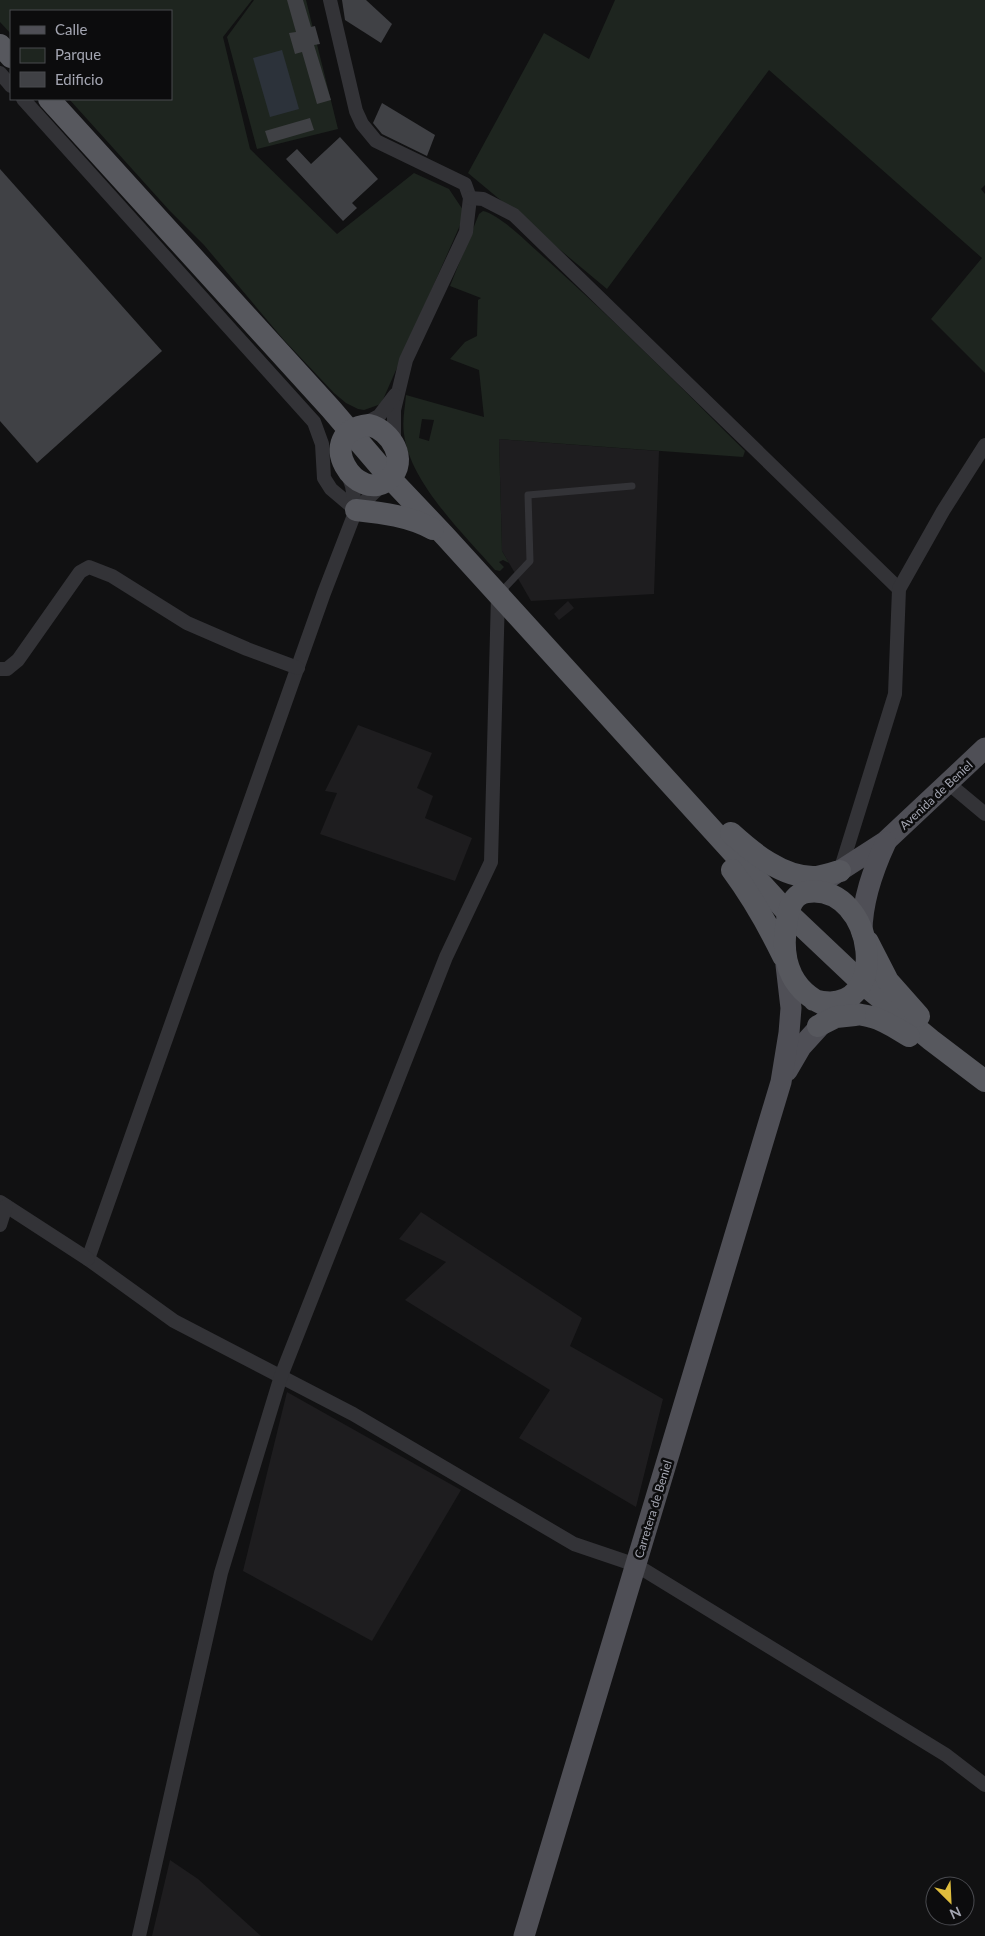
<svg xmlns="http://www.w3.org/2000/svg" width="985" height="1936" font-family="Lato,sans-serif">
  <style>
    .built { fill: #1e1d1f }
    .green { fill: #1e251f; fill-rule: evenodd }
    .water { fill: #2c323a }
    .building { fill: #404145 }
    .lines { fill: none; stroke-linecap: round; stroke-linejoin: round }
    .service { stroke: #333337; stroke-width: 7 }
    .minor { stroke: #333337; stroke-width: 14 }
    .primary { stroke: #4f4f56; stroke-width: 21 }
    .trunk { stroke: #57585e; stroke-width: 22 }
    .labels { text-anchor: middle; dominant-baseline: central; stroke-width: 5; stroke-linejoin: round; paint-order: stroke }
    .street-label { font-size: 12px; fill: #a4a6b2; stroke: #0c0c0d }
  </style>
  <rect width="100%" height="100%" fill="#111112"/>
  <g class="built">
    <path d="M499 439 659 451 654 594 531 601 502 551Z"/>
    <path d="M568 601 574 608 559 620 554 614Z"/>
    <path d="M358 725 432 753 417 788 433 796 425 818 472 838 455 881 320 834 337 793 325 791Z"/>
    <path d="M421 1212 582 1318 570 1346 663 1399 636 1507 519 1438 550 1390 405 1300 446 1262 399 1239Z"/>
    <path d="M287 1392 461 1490 372 1641 243 1571Z"/>
    <path d="M170 1860 198 1879 261 1936H152Z"/>
  </g>
  <g class="green">
    <path d="M0 0H252L223 37 250 149 337 234 414 173 449 189 463 210 461 223 381 404 364 410 358 409 346 403 334 393 283 339 204 245 169 210 69 99H171V11H11V34L0 22Z"/>
    <path d="M254 0H306L338 129 257 149 227 37Z"/>
    <path d="M615 0H985V185L981 189 985 194V373L931 319 982 258 769 70 607 289 468 173 544 33 589 59Z"/>
    <path d="M483 211C501 215 531 246 546 259 615 321 680 386 745 451L743 457 499 439 502 551 509 563 503 560 499 562 504 567 500 571 495 570C464 534 410 483 404 434 402 421 405 408 406 395L484 417 479 370 450 359 465 342 477 336 478 300 481 298 450 286 479 214ZM422 419 434 420 429 441 419 438Z"/>
  </g>
  <path class="water" d="M282 50 299 109 270 117 253 58Z"/>
  <g class="building">
    <path d="M287 0H303L311 27 315 26 320 44 314 45 331 100 317 104 302 52 295 54 289 33 296 32Z"/>
    <path d="M342 0H366L392 24 381 43 345 20Z"/>
    <path d="M382 103 435 135 427 156 382 134 373 123Z"/>
    <path d="M310 118 314 130 269 143 265 131Z"/>
    <path d="M340 137 378 179 352 203 357 208 343 221 286 159 297 149 311 164Z"/>
    <path d="M0 169 162 351 37 463 0 421Z"/>
  </g>
  <g class="lines">
    <path class="service" d="M500 593 530 561 528 495 632 486"/>
    <g class="minor">
      <path d="M330 0 356 111 362 124 376 141 465 184 470 198 466 232 406 360 394 410V445"/>
      <path d="M0 73 11 86"/>
      <path d="M23 99 314 422 322 444 324 478 331 489 356 510"/>
      <path d="M470 198 483 199 514 215 899 589"/>
      <path d="M362 425 379 416 395 395"/>
      <path d="M347 472 352 486 356 510"/>
      <path d="M383 484 356 510 324 593 88 1259 174 1321 353 1414 574 1544 636 1565 946 1755 985 1785"/>
      <path d="M0 669H7L18 660 80 572 89 567 112 576 187 623 247 649 298 668"/>
      <path d="M948 783 985 814"/>
      <path d="M840 871 895 694 899 589 943 511 985 445"/>
      <path d="M0 1202 88 1259"/>
      <path d="M0 1225 6 1206"/>
      <path d="M139 1936 221 1573 281 1376 446 957 491 862 498 595"/>
    </g>
    <g class="primary">
      <path d="M824 881 886 841 985 748"/>
      <path d="M862 932C862 900 873 870 886 842"/>
      <path d="M787 1071 801 1047 831 1014"/>
      <path d="M524 1936 781 1082 789 1033 791 1008 786 965"/>
    </g>
    <g class="trunk">
      <path d="M0 45 11 57"/>
      <path d="M49 99 331 409 390 478 445 536 788 913 862 983 931 1040 985 1081"/>
      <path d="M369 425C391 430 409 461 390 478 358 509 309 432 369 425Z"/>
      <path d="M356 510C383 513 409 516 433 529"/>
      <path d="M731 833C753 853 782 877 813 877 822 877 831 873 840 871"/>
      <path d="M732 870C752 897 768 925 783 956"/>
      <path d="M868 942 888 981 919 1016"/>
      <path d="M814 1000C894 1022 876 882 807 892 793 894 789 907 787 920 779 963 792 995 835 1009 847 1013 860 1014 872 1017 886 1021 897 1029 909 1036"/>
      <path d="M818 1026 836 1017 855 1015"/>
    </g>
  </g>
  <g class="labels">
    <g class="street-label">
      <text transform="translate(936 795) rotate(-43)">Avenida de Beniel</text>
      <text transform="translate(653 1509) rotate(-73)">Carretera de Beniel</text>
    </g>
  </g>
  <rect x="10" y="10" width="162" height="90" fill="#0c0c0d" stroke="#494a4f"/>
  <rect x="20" y="26" width="25" height="8" fill="#4f4f56" stroke="#494a4f"/>
  <text x="55" y="35" font-size="15" fill="#a4a6b2">Calle</text>
  <rect x="20" y="48" width="25" height="15" fill="#1e251f" stroke="#494a4f"/>
  <text x="55" y="60" font-size="15" fill="#a4a6b2">Parque</text>
  <rect x="20" y="72" width="25" height="15" fill="#404145" stroke="#494a4f"/>
  <text x="55" y="85" font-size="15" fill="#a4a6b2">Edificio</text>
  <g transform="translate(950 1901) rotate(156)"><circle r="24" fill="#0c0c0d" stroke="#494a4f"/>
  <path d="M0-4L9 19L0 12L-9 19Z" fill="#dfbd3d"/>
  <text y="-8" font-size="14" font-weight="bold" text-anchor="middle" fill="#a4a6b2">N</text>
  </g>
</svg>
